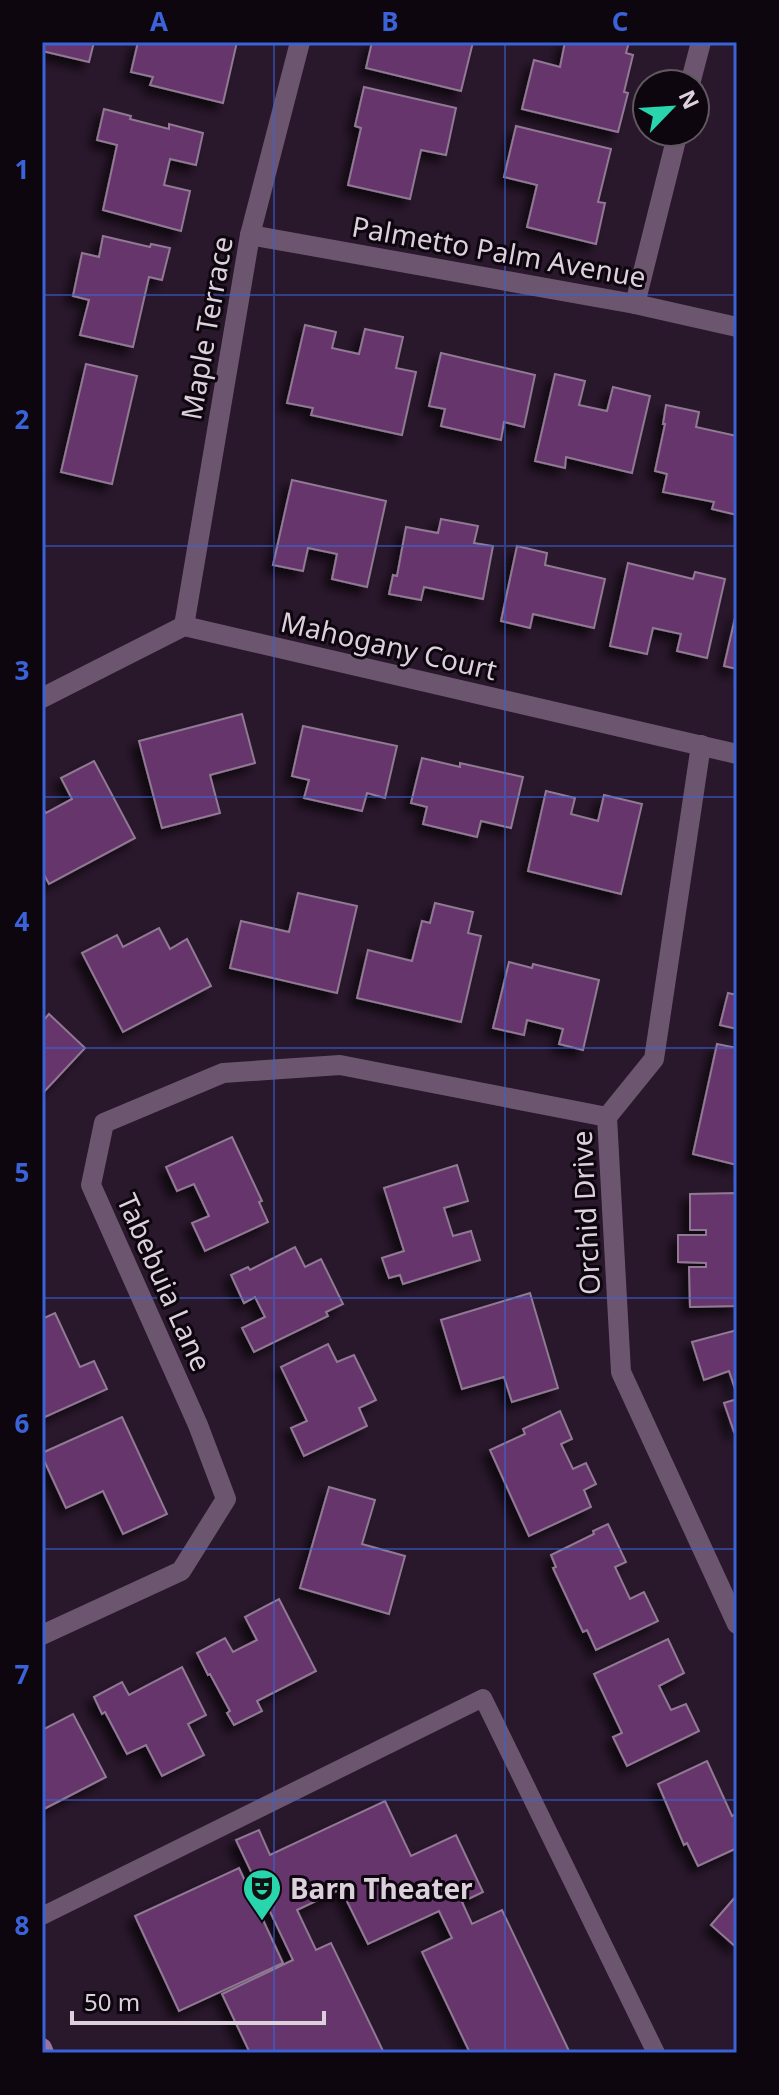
<svg xmlns="http://www.w3.org/2000/svg" width="779" height="2095" font-family="'Noto Sans',sans-serif">
  <style>
    .building { fill: #65356c; stroke: #907a93; stroke-width: 2; filter: url(#shadow) }
    .lines { fill: none; stroke-linecap: round; stroke-linejoin: round }
    .lane { stroke: #6c566f; stroke-width: 18 }
    .street { stroke: #6c566f; stroke-width: 20 }
    .secondary { stroke: #98769e; stroke-width: 20 }
    .grid { fill: none; stroke: #3a62d9; stroke-width: 2; stroke-opacity: 0.55 }
    .labels { text-anchor: middle; dominant-baseline: central; stroke-width: 6; stroke-linejoin: round; paint-order: stroke }
    .street-label { font-size: 28px; fill: #dcd0dd; stroke: #0d060e }
    .poi-label { font-size: 28px; font-weight: bold; fill: #dcd0dd; stroke: #0d060e; text-anchor: start }
    .neatline { fill: none; stroke: #3a62d9; stroke-width: 3 }
    .grid-label { font-size: 26px; text-anchor: middle; font-weight: bold; fill: #3a62d9 }
  </style>
  <defs>
    <filter id="shadow"><feDropShadow dx="-7" dy="7" stdDeviation="4" flood-color="#0009"/></filter>
  </defs>
  <rect width="100%" height="100%" fill="#29172b"/>
  <g class="building">
    <path d="M42 42H94L89 62 42 51Z"/>
    <path d="M138 42H237L223 103 150 85 153 77 131 72Z"/>
    <path d="M372 42H473L461 91 366 68Z"/>
    <path d="M565 42H629L626 53 633 55 624 92 628 93 618 132 522 109 534 60 560 67Z"/>
    <path d="M364 87 456 108 446 155 421 150 410 199 348 185 361 128 355 126Z"/>
    <path d="M104 109 131 116 130 119 169 129V124L203 133 196 165 170 159 164 185 190 191 181 231 103 210 117 145 97 140Z"/>
    <path d="M516 126 611 149 598 202 605 203 596 244 527 227 537 185 504 177Z"/>
    <path d="M103 236 150 247 151 244 170 248 162 280 149 277 133 347 80 335 89 300 73 296 82 253 99 257Z"/>
    <path d="M305 325 336 332 332 348 359 354 365 329 403 337 396 368 416 372 402 435 311 415 313 408 287 403Z"/>
    <path d="M441 353 535 375 524 427 504 422 501 440 441 426 445 409 429 406Z"/>
    <path d="M86 364 137 376 112 484 61 472Z"/>
    <path d="M555 374 585 381 579 405 607 411 613 387 650 396 632 473 566 457 565 468 535 461Z"/>
    <path d="M666 405 699 412 696 427 737 436V515L712 509 714 502 663 492 667 474 655 471 665 424H663Z"/>
    <path d="M292 480 386 501 367 587 332 579 337 554 308 548 303 571 273 565Z"/>
    <path d="M441 519 478 526 474 543 493 546 483 599 424 587 421 600 389 594 393 575 397 576 406 527 438 533Z"/>
    <path d="M517 546 547 553 545 565 605 579 594 628 533 614 530 628 501 621Z"/>
    <path d="M628 563 693 579 695 572 725 579 707 658 677 651 681 634 653 628 647 654 610 646Z"/>
    <path d="M737 609V669L724 666Z"/>
    <path d="M242 714 255 763 210 775 220 813 162 828 139 741Z"/>
    <path d="M303 726 397 746 385 798 367 793 362 811 304 798 309 780 292 776Z"/>
    <path d="M422 758 460 767V763L523 777 511 828 481 821 477 837 423 824 427 807 411 803Z"/>
    <path d="M94 761 135 838 49 884 42 871V807L46 813 72 799 61 778Z"/>
    <path d="M546 791 575 798 571 814 598 821 604 795 642 804 621 894 528 871Z"/>
    <path d="M298 893 357 906 337 993 230 968 241 921 289 932Z"/>
    <path d="M435 903 473 912 468 933 481 936 461 1022 357 998 368 950 412 961 422 921 430 923Z"/>
    <path d="M159 928 170 949 187 939 211 986 123 1032 82 953 117 935 123 947Z"/>
    <path d="M509 962 532 968 533 964 599 980 583 1050 559 1044 563 1029 527 1020 524 1035 493 1028Z"/>
    <path d="M728 993 737 995V1029L720 1025Z"/>
    <path d="M49 1014 85 1048 42 1094V1022Z"/>
    <path d="M717 1044 737 1048V1165L693 1154Z"/>
    <path d="M232 1137 262 1201 259 1202 268 1222 205 1251 192 1223 209 1216 194 1184 177 1191 166 1167Z"/>
    <path d="M457 1165 468 1201 444 1208 453 1236 471 1231 480 1260 403 1284 400 1275 389 1278 382 1258 404 1251 384 1188Z"/>
    <path d="M737 1193V1306L690 1307 689 1267H706V1263L678 1262V1235H706V1230H690V1194Z"/>
    <path d="M295 1247 305 1267 321 1259 343 1304 326 1312 328 1316 254 1352 242 1328 265 1317 255 1297 244 1303 231 1275 248 1267 250 1270Z"/>
    <path d="M530 1293 558 1388 512 1402 504 1377 462 1389 441 1320Z"/>
    <path d="M55 1313 80 1367 94 1361 107 1389 45 1417 42 1410V1319Z"/>
    <path d="M737 1330V1395L729 1371 704 1380 692 1342Z"/>
    <path d="M328 1344 337 1362 354 1355 376 1400 359 1408 367 1426 304 1456 291 1428 307 1421 281 1367Z"/>
    <path d="M737 1399V1431L734 1432 724 1403Z"/>
    <path d="M560 1411 572 1439 561 1444 573 1469 586 1463 596 1484 584 1490 591 1507 529 1536 490 1450 525 1434 523 1429Z"/>
    <path d="M122 1417 167 1514 123 1534 103 1491 66 1508 42 1456V1453Z"/>
    <path d="M329 1487 375 1500 362 1544 405 1556 389 1614 300 1588Z"/>
    <path d="M608 1524 626 1562 615 1567 630 1599 644 1592 658 1621 596 1650 587 1630 583 1632 553 1568 556 1567 551 1555 594 1534 593 1531Z"/>
    <path d="M279 1599 316 1671 257 1701 262 1711 234 1725 227 1713 230 1711 210 1674 208 1675 197 1653 225 1638 233 1652 257 1640 245 1617Z"/>
    <path d="M668 1639 684 1673 659 1686 671 1710 686 1704 699 1731 627 1766 613 1737 622 1733 594 1674Z"/>
    <path d="M182 1667 206 1715 188 1724 204 1755 162 1776 146 1745 127 1754 105 1712 102 1714 94 1697 122 1682 129 1695Z"/>
    <path d="M73 1714 106 1777 42 1810V1730Z"/>
    <path d="M707 1761 732 1816 737 1814V1848L698 1866 687 1843 684 1845 658 1784Z"/>
    <path d="M385 1801 411 1856 456 1835 483 1892 462 1902 472 1924 502 1910 570 2053H470L422 1952 452 1938 439 1911 368 1944 341 1889 297 1910 316 1950 331 1943 384 2053H250L222 1994 293 1960 236 1840 259 1830 270 1855Z"/>
    <path d="M239 1868 283 1963 179 2011 135 1916Z"/>
    <path d="M737 1895V1948L711 1925Z"/>
  </g>
  <g class="lines">
    <path class="lane" d="M42 1916 483 1698 656 2053"/>
    <g class="street">
      <path d="M690 84 701 42"/>
      <path d="M250 235 635 304 737 327"/>
      <path d="M635 304 678 132"/>
      <path d="M184 626 250 235 300 42"/>
      <path d="M42 698 184 626 737 754"/>
      <path d="M701 745 654 1059 607 1117 621 1372 737 1624"/>
      <path d="M42 1635 181 1571 226 1499 198 1425 91 1185 104 1123 223 1073 340 1065 607 1117"/>
    </g>
    <path class="secondary" d="M42 2048 44 2053"/>
  </g>
  <path class="grid" d="M274 42V2053M505 42V2053M42 295H737M42 546H737M42 797H737M42 1048H737M42 1298H737M42 1549H737M42 1800H737"/>
  <defs>
    <g id="theatre-pin" transform="scale(2)"><path d="M0 17L-7.5 6A9.5 9.5 0 1 1 7.5 6Z" fill="#28d5ad" stroke="#0d060e"/><path d="M-5-5.5Q0-4 5-5.5V0Q5 5 0 6Q-5 5-5 0ZM-3.3-2.5H-1v1.5H-3.3ZM1-2.5H3.3v1.5H1ZM-2.8 1Q0 5.5 2.8 1Z" fill="#111"/></g>
  </defs>
  <g fill-rule="evenodd">
    <use href="#theatre-pin" x="262" y="1888"/>
  </g>
  <g class="labels">
    <g class="street-label">
      <text transform="translate(499 251) rotate(10)">Palmetto Palm Avenue</text>
      <text transform="translate(206 328) rotate(-80)">Maple Terrace</text>
      <text transform="translate(389 645) rotate(13)">Mahogany Court</text>
      <text transform="translate(585 1213) rotate(-93)">Orchid Drive</text>
      <text transform="translate(165 1282) rotate(66)">Tabebuia Lane</text>
    </g>
    <g class="poi-label">
      <text x="290" y="1888">Barn Theater</text>
    </g>
  </g>
  <rect width="779" height="2095" fill="none" stroke="#0d060e" stroke-width="88"/>
  <g transform="translate(671 108) rotate(65)"><circle r="38" fill="#0d060e" stroke="#605761" stroke-width="2"/>
  <path d="M0-6L14 30L0 20L-14 30Z" fill="#28d5ad"/>
  <text y="-12" font-size="22" font-weight="bold" text-anchor="middle" fill="#dcd0dd">N</text>
  </g>
  <path d="M72 2011v12h252v-12" fill="none" stroke="#dcd0dd" stroke-width="4"/>
  <text x="84" y="2011" font-size="24" fill="#dcd0dd" stroke="#0d060e" stroke-width="6" paint-order="stroke">50 m</text>
  <rect x="44" y="44" width="691" height="2007" class="neatline"/>
  <g class="grid-label">
    <text x="159" y="31">A</text>
    <text x="390" y="31">B</text>
    <text x="620" y="31">C</text>
    <text x="22" y="179">1</text>
    <text x="22" y="429">2</text>
    <text x="22" y="680">3</text>
    <text x="22" y="931">4</text>
    <text x="22" y="1182">5</text>
    <text x="22" y="1433">6</text>
    <text x="22" y="1684">7</text>
    <text x="22" y="1935">8</text>
  </g>
</svg>
